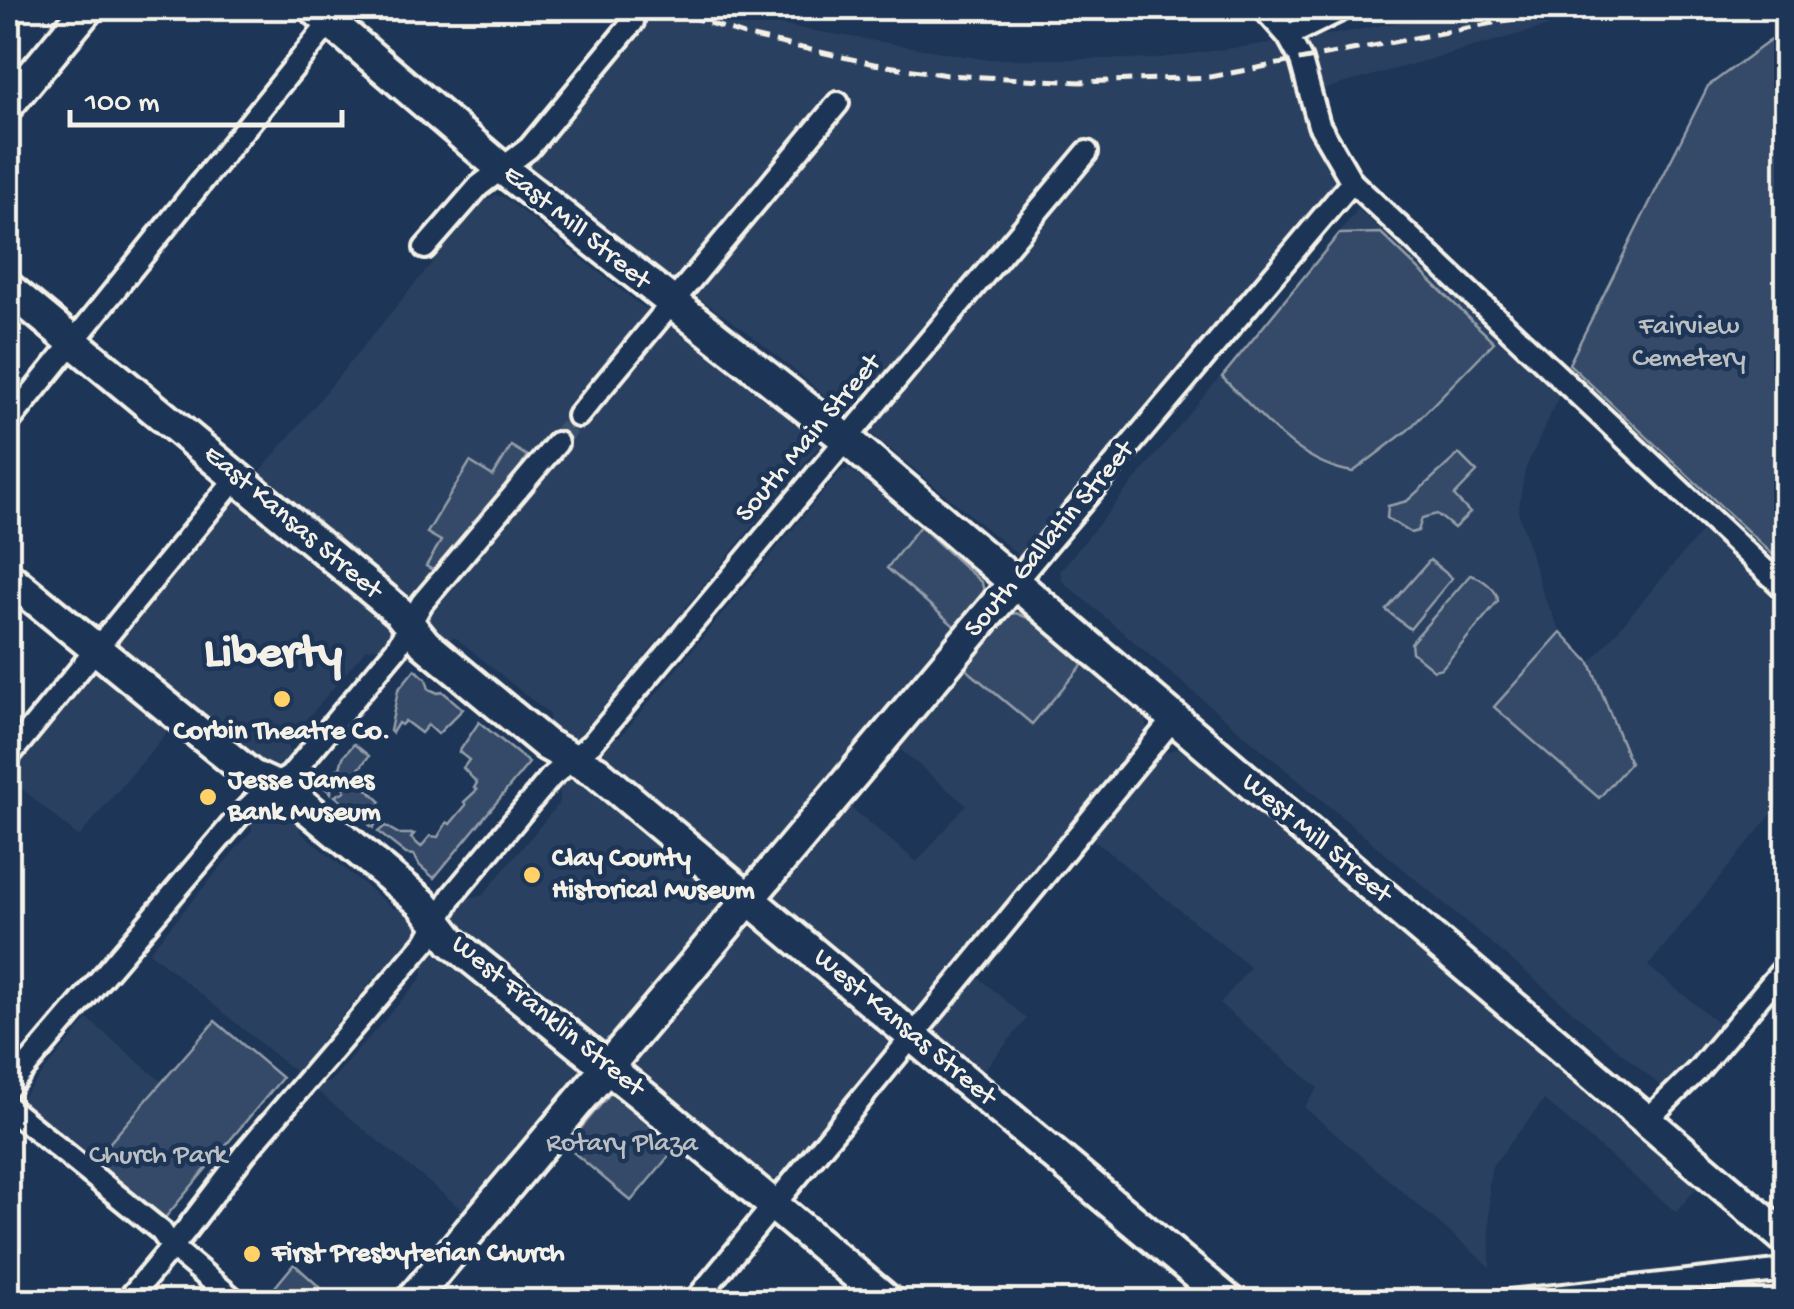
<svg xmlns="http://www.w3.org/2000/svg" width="1794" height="1309" font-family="'Gochi Hand',sans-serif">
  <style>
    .built { fill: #2a4060 }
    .green { fill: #354a67; stroke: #949ea8; stroke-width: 2.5 }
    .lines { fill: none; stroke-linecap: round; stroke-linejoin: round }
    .street-tunnel { stroke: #3d516d; stroke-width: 20; stroke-dasharray: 20 10; stroke-linecap: butt }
    .street-casing { stroke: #f4f1e8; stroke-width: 28 }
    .secondary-casing { stroke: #f4f1e8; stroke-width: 38 }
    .street { stroke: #1d3557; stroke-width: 20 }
    .secondary { stroke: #1d3557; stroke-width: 30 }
    .rail { stroke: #f4f1e8; stroke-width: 5; stroke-dasharray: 15 8; stroke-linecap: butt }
    .poi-dot { fill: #ffd166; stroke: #1d3557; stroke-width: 4 }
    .labels { text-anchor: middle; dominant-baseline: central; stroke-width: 9; stroke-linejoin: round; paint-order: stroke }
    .street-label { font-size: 28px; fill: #f4f1e8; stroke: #1d3557 }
    .park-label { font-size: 28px; fill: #bbbfc1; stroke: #1d3557 }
    .poi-label { font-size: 28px; font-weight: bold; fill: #f4f1e8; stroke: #1d3557; text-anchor: start }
    .town-label { font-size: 48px; font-weight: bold; fill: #f4f1e8; stroke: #1d3557 }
  </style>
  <rect width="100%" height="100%" fill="#1d3557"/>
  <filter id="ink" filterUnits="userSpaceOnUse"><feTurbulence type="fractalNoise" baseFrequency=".01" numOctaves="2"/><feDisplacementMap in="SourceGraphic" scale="20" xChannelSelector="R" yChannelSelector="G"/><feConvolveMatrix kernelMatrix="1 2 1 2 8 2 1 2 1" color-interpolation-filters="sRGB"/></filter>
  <g filter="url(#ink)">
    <g class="built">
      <path d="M650 8H722L786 26 983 59H1153L1335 34 1477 8H1545L1551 25 1300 96 1323 162 1338 186 1169 380 1021 557 750 334 644 259 529 166 642 24Z"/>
      <path d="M496 195 505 198 636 302 696 341 813 437 819 446 595 716 597 724 576 746 551 735 549 714 456 638 434 639 412 603 397 596 402 589 260 472 482 202Z"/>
      <path d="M1358 209 1559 396 1525 470 1518 511 1544 597 1561 632 1495 708 1599 798 1629 763 1590 663 1707 525 1786 599V796L1648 966 1723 1027 1678 1078 1663 1088 1062 581 1060 571Z"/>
      <path d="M849 469 920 526 887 568 960 631 756 872 747 874 598 757 600 749 610 736 620 737 840 472Z"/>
      <path d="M236 498 241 499 393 619 396 634 385 648 366 649 288 742 290 762 274 777 118 645Z"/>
      <path d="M960 663 1031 723 1084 663 1136 706 1144 716 1148 733 915 1011 908 1012 772 900 770 895 844 802 917 862 966 805 895 745Z"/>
      <path d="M93 670 170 729 79 837 8 777V768Z"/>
      <path d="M1174 749 1190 751 1702 1182 1676 1212 1544 1100 1492 1166 1489 1183 1490 1267 1304 1107 1318 1088 1220 1004 1250 967 1091 838 1163 754Z"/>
      <path d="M570 771 600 786 601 796 727 903 612 1043 606 1044 595 1040 478 942H467L450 916 464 897 482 896 560 802 559 781Z"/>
      <path d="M271 799 299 813 300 832 394 909 414 907 422 915V931L388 972 383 968 323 1038 327 1042 298 1074 149 952 252 830 251 818Z"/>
      <path d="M745 921 754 923 893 1040 781 1178 772 1181 765 1179 637 1074 630 1060Z"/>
      <path d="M441 947 457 955 460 969 577 1066 580 1075 465 1212 312 1087 317 1083H329L423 976 421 959 429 951Z"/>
      <path d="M977 976 1027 1019 980 1075 930 1034Z"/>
      <path d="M88 1019 162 1082 93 1162 33 1113 22 1098Z"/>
    </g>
    <g class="green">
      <path d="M1786 29V567L1569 364 1708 86Z"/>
      <path d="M1381 233 1494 342 1408 430 1353 472C1297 463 1261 415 1222 377L1339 234Z"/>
      <path d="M511 446 527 456 508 487 436 572 426 566 441 541 427 533 470 462 493 476Z"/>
      <path d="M1459 454 1477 472 1454 496 1470 513 1454 528 1437 514 1422 518 1418 531 1411 533 1387 518 1388 506 1407 501Z"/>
      <path d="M920 526 982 583 985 596 960 631 887 568Z"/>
      <path d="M1430 560 1452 578 1410 629 1386 610Z"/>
      <path d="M1470 575C1481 577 1498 590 1498 601L1442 668 1434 670 1412 652 1411 643Z"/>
      <path d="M1016 613 1030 619 1084 663 1032 724 960 664 1002 616Z"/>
      <path d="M1561 632 1590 663 1630 763 1599 798 1494 707Z"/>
      <path d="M415 669 426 679 429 689 438 693 442 691 463 709 438 734 428 725 421 733 405 721 401 725 398 723 392 733 390 731 398 690Z"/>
      <path d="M479 722 529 763 434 878 420 866 414 855 406 854 378 832 385 826 399 834H414L411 838 421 847 430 836 438 837 447 822 450 824 466 805 464 802 477 790 474 788 477 783 463 768 469 760 459 752Z"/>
      <path d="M354 744 369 756 359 769 363 778 360 782 381 802 378 806 384 812 373 828 335 796 345 791 341 782 332 783 331 793 320 784 330 772 340 768 343 757Z"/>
      <path d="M215 1021 282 1078 164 1219 93 1162Z"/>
      <path d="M614 1089 680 1143 631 1201 566 1146Z"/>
      <path d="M294 1264 335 1301H280L270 1293Z"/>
    </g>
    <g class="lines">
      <g class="street-tunnel">
        <path d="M633 22 639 8"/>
        <path d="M557 443 578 416"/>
      </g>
      <g class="street-casing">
        <g id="street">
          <path d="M1263 8 1288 36 1301 60 1319 125 1352 182 1786 590"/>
          <path d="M1288 36 1345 8"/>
          <path d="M425 248 479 186 529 148 633 22"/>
          <path d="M578 416 838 103"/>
          <path d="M8 423 331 21"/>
          <path d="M1015 582 1352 182"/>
          <path d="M8 757 237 477"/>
          <path d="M8 1088 239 816 265 791 290 776 396 649 422 603 557 443"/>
          <path d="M8 1107 161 1231 172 1247 237 1302"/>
          <path d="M1647 1120 1698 1070 1786 966"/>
          <path d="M126 1302 186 1230 245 1153 427 940 452 896 551 777 592 743 1087 152"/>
          <path d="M694 1302 1174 718"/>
          <path d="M1501 1302 1786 1270"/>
        </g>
      </g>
      <g class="secondary-casing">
        <g id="secondary">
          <path d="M314 8 500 167 846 439 1786 1239"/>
          <path d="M8 105 88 8"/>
          <path d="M8 288 381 597 399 612 425 644 547 745 597 772 1230 1302"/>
          <path d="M8 577 252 776 289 793 300 802 422 903 452 942 649 1101 889 1302"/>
          <path d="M410 1302 1015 582"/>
        </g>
      </g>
      <use href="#street" class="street"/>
      <use href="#secondary" class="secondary"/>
      <path class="rail" d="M665 8 744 35 874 64 947 75 1081 82 1210 77 1572 8"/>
    </g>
  </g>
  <g class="poi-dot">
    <circle cx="282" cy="699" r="10"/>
    <circle cx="208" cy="797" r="10"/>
    <circle cx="532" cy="875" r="10"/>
    <circle cx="252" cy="1254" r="10"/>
  </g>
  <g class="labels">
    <g class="street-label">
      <text transform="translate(576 228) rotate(39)">East Mill Street</text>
      <text transform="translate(809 439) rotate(-50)">South Main Street</text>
      <text transform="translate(292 523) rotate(40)">East Kansas Street</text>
      <text transform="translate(1050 540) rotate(-50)">South Gallatin Street</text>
      <text transform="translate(1316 839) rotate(40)">West Mill Street</text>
      <text transform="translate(547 1017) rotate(39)">West Franklin Street</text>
      <text transform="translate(904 1028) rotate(40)">West Kansas Street</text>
    </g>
    <g class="park-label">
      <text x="1689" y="327">Fairview<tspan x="1689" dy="32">Cemetery</tspan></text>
      <text x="622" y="1144">Rotary Plaza</text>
      <text x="158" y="1156">Church Park</text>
    </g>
    <g class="poi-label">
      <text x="282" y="732" text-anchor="middle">Corbin Theatre Co.</text>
      <text x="228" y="781">Jesse James<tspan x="228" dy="32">Bank Museum</tspan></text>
      <text x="552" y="859">Clay County<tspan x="552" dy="32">Historical Museum</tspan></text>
      <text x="272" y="1254">First Presbyterian Church</text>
    </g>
    <g class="town-label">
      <text x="273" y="655">Liberty</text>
    </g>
  </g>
  <rect width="1794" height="1309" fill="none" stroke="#1d3557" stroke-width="40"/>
  <rect x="20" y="20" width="1754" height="1269" fill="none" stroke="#f4f1e8" stroke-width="4" filter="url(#ink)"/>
  <path d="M70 110v15h272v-15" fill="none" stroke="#f4f1e8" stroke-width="5"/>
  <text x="85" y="110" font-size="30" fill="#f4f1e8" stroke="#1d3557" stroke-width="8" paint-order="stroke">100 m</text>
</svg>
